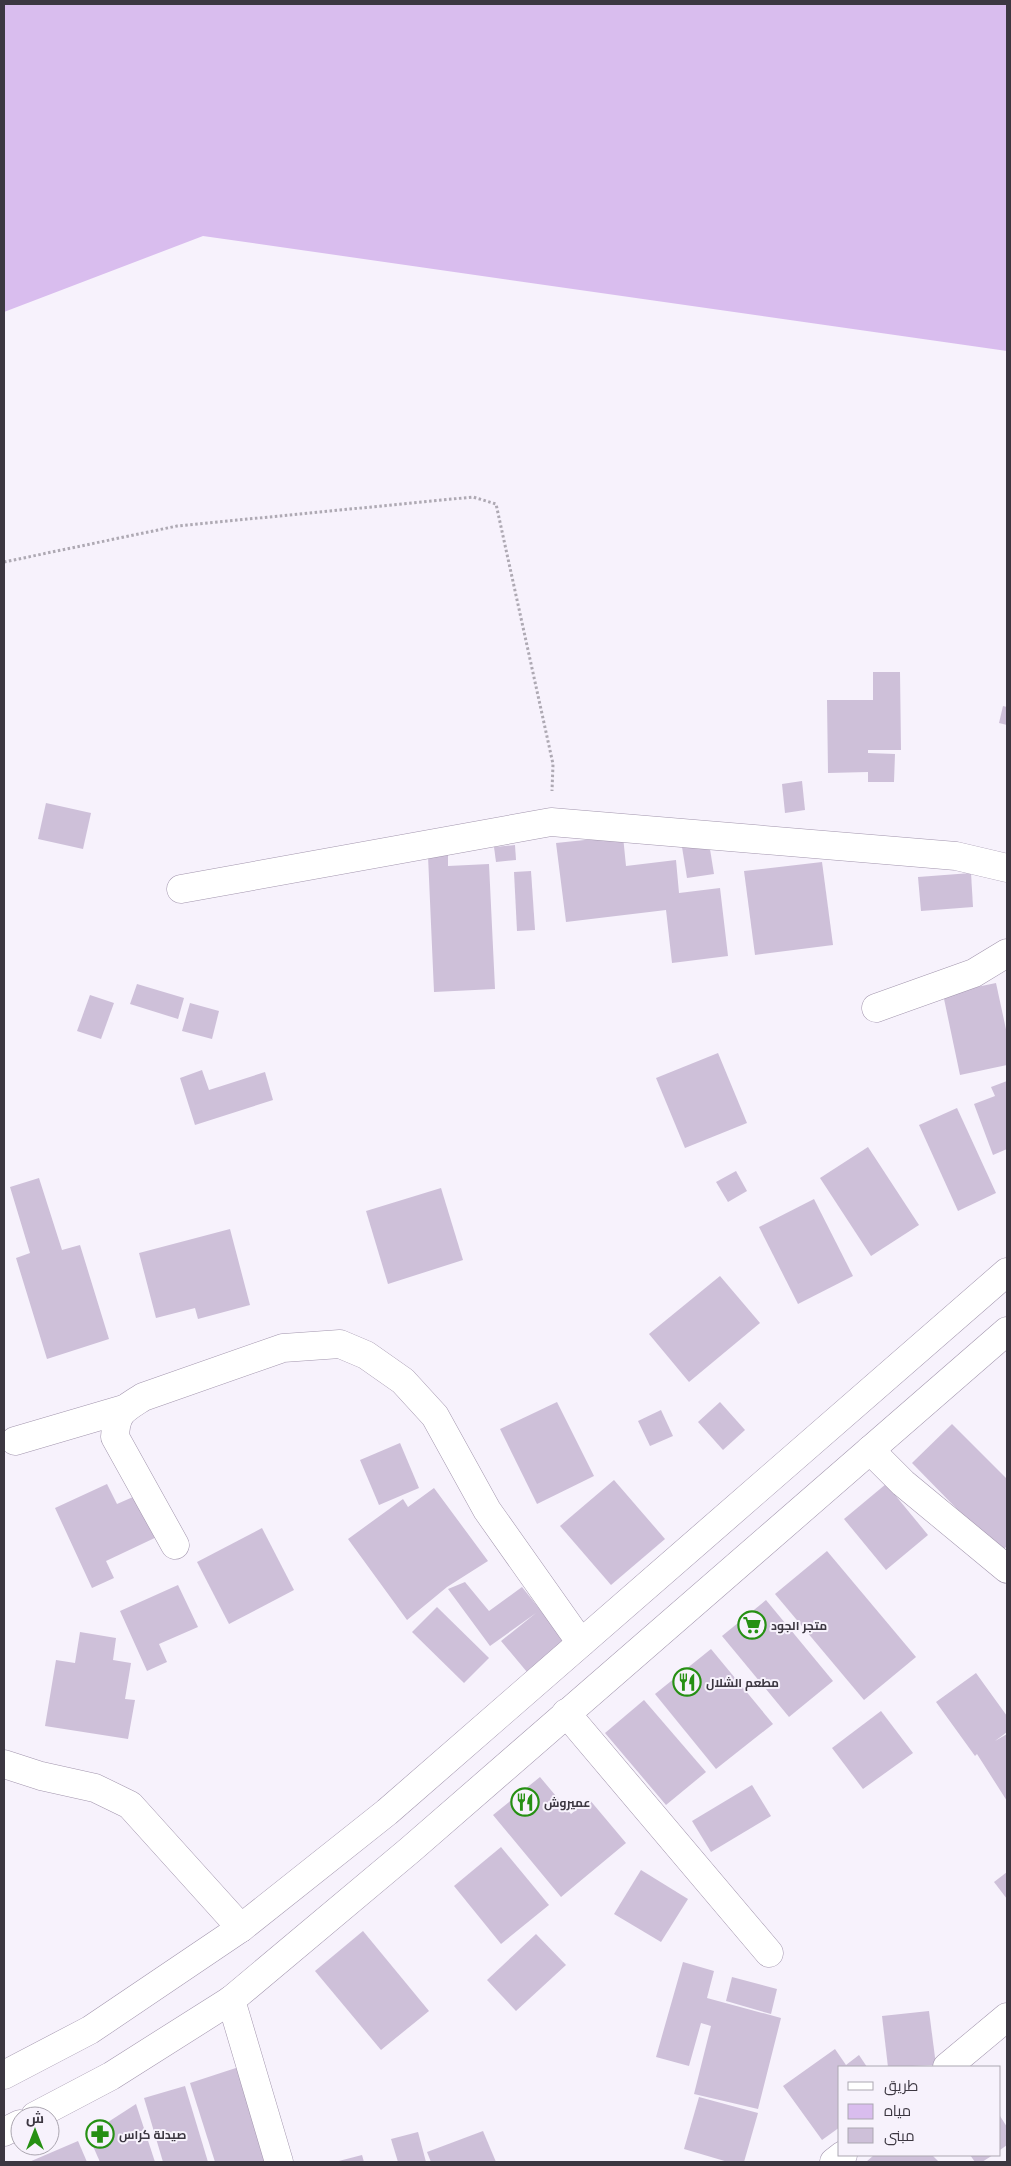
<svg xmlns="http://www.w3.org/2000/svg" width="1011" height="2166" font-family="'PT Sans',Cairo,sans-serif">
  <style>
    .water { fill: #d9bdee }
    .building { fill: #cec0d9 }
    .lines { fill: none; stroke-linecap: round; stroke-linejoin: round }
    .minor-casing { stroke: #a295ad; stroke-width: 29 }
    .primary-casing { stroke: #a295ad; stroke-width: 29 }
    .path { stroke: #aea9b3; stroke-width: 3; stroke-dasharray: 2.5 2.5; stroke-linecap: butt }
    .minor { stroke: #fff; stroke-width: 28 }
    .primary { stroke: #fff; stroke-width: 28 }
    .labels { text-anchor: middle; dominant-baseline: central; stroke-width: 4; stroke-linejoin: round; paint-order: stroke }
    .poi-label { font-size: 12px; font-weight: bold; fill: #3c3741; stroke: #f7f2fc; text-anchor: start }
  </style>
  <rect width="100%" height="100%" fill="#f7f2fc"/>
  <path class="water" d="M4 4H1007V351L203 236 4 312Z"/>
  <g class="building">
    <path d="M873 672H900L901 750H868V763V753L895 754 894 782H868V772L828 773 827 700H873Z"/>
    <path d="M1003 706 1007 707V725L999 723Z"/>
    <path d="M802 781 805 810 785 813 782 784Z"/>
    <path d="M46 803 91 813 83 849 38 839Z"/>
    <path d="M623 836 626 866 676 860 679 893 720 888 728 956 672 963 666 910 566 922 556 843Z"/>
    <path d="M709 843 714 874 687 878 682 847Z"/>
    <path d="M515 845 516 860 496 862 494 847Z"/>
    <path d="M448 855V866L489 864 495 989 434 992 428 856Z"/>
    <path d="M822 862 833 945 755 955 744 871Z"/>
    <path d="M531 871 535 930 517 931 514 872Z"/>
    <path d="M971 873 973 907 921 911 918 877Z"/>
    <path d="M996 983 1007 1034V1065L960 1075 943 994Z"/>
    <path d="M137 984 184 998 178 1019 130 1004Z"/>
    <path d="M90 995 114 1003 101 1039 77 1031Z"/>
    <path d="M190 1003 219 1011 212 1039 182 1031Z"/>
    <path d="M718 1053 747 1123 685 1148 656 1078Z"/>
    <path d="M202 1070 209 1090 265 1072 273 1100 195 1125 180 1078Z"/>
    <path d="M1007 1081V1149L993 1155 974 1104 995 1096 991 1087Z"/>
    <path d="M957 1108 996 1193 958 1211 919 1125Z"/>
    <path d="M868 1147 919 1225 871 1256 820 1178Z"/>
    <path d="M736 1171 747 1191 728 1202 716 1182Z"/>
    <path d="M39 1178 62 1250 80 1245 109 1339 47 1359 16 1258 30 1253 10 1187Z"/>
    <path d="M441 1188 463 1260 388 1284 366 1211Z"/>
    <path d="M814 1199 853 1276 798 1304 759 1227Z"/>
    <path d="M230 1229 250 1305 198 1319 195 1308 156 1318 139 1253Z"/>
    <path d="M720 1276 760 1323 689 1382 649 1334Z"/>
    <path d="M557 1402 594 1476 537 1504 500 1429Z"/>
    <path d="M720 1402 745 1430 723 1450 698 1422Z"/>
    <path d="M661 1410 673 1436 650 1446 638 1421Z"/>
    <path d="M952 1424 1007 1479V1546L1000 1553 912 1463Z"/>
    <path d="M400 1443 419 1488 379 1505 360 1460Z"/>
    <path d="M614 1480 665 1539 611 1585 560 1526Z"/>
    <path d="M107 1484 117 1504 142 1493 161 1535 106 1561 114 1578 92 1588 55 1508Z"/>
    <path d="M886 1484 928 1535 886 1570 844 1519Z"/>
    <path d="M434 1488 488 1561 447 1587 407 1620 348 1539 403 1499 408 1507Z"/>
    <path d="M262 1528 294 1590 229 1624 197 1562Z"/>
    <path d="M827 1551 916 1657 864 1700 775 1594Z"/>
    <path d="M465 1582 489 1611 522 1587 570 1647 532 1678 501 1641 536 1613 490 1646 448 1589Z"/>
    <path d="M178 1585 198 1627 159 1644 167 1662 147 1671 120 1611Z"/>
    <path d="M766 1600 833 1681 789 1717 722 1636Z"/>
    <path d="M437 1607 489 1658 464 1683 412 1632Z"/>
    <path d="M80 1632 116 1638 113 1660 131 1663 125 1699 135 1700 128 1739 45 1726 56 1660 75 1663Z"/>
    <path d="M711 1649 773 1724 716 1769 655 1694Z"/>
    <path d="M976 1673 1007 1716V1732L995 1741 1007 1734V1801L977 1754 975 1756 936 1702Z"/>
    <path d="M644 1700 706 1772 666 1805 605 1733Z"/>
    <path d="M881 1711 913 1753 863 1789 832 1748Z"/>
    <path d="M540 1777 571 1814 589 1799 626 1843 561 1897 493 1815Z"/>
    <path d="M752 1785 771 1816 711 1852 692 1821Z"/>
    <path d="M501 1847 549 1905 501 1944 454 1886Z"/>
    <path d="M641 1870 688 1899 661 1942 614 1914Z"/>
    <path d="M1007 1872V1899L994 1882Z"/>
    <path d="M363 1931 429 2011 381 2050 315 1971Z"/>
    <path d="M536 1934 566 1965 516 2011 487 1980Z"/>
    <path d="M683 1962 714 1971 707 1998 781 2018 758 2109 694 2094 711 2026 701 2023 689 2066 656 2057Z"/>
    <path d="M732 1977 777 1989 771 2014 726 2001Z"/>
    <path d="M929 2011 936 2065 888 2067 882 2016Z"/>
    <path d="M835 2049 846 2065 859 2055 867 2067H840V2127L822 2140 783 2086Z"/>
    <path d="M242 2066 272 2162H215L190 2083Z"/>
    <path d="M185 2086 208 2162H163L144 2098Z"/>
    <path d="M699 2097 758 2113 744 2162H728L684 2149Z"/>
    <path d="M136 2104 155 2162H100L88 2135Z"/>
    <path d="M1000 2116 1007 2127V2145L1000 2150Z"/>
    <path d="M483 2131 496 2162H431L427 2152Z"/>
    <path d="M418 2132 426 2162H398L391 2139Z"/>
    <path d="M78 2141 87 2162H29Z"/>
    <path d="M362 2155 364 2162H335Z"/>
    <path d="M874 2155H932L939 2162H866Z"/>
    <path d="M970 2155H993L982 2162H975Z"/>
  </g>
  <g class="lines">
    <g class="minor-casing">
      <g id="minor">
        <path d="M181 889 551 822 956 856 1007 868"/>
        <path d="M876 1008 974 973 1007 953"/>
        <path d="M15 1441 124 1409"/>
        <path d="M870 1450 903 1483 1007 1569"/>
        <path d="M175 1545 115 1437C116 1412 123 1410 143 1397L283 1348 340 1344 366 1355 403 1381 435 1416 487 1510 581 1643"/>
        <path d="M566 1713 769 1953"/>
        <path d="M4 1764 41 1776 95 1788 130 1805 241 1928"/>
        <path d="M231 2000 279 2162"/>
        <path d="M947 2067 1007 2017"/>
        <path d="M834 2162 843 2155"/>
      </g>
    </g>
    <g class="primary-casing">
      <g id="primary">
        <path d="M4 2075 90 2030 241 1928 387 1812 1007 1272"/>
        <path d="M35 2116 111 2076 231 2000 410 1850 1007 1331"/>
        <path d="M4 2132 20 2124"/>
      </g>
    </g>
    <path class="path" d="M4 562 177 526 473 497 496 504 553 764 552 791"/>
    <use href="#minor" class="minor"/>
    <use href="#primary" class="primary"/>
  </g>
  <defs>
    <g id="supermarket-ring" transform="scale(1.4375)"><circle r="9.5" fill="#f7f2fc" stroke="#269013" stroke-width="1.5"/><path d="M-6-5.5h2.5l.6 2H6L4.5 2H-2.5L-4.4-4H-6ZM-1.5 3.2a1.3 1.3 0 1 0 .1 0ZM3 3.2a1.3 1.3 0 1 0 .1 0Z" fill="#269013"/></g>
    <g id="restaurant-ring" transform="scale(1.4375)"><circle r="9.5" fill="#f7f2fc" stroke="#269013" stroke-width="1.5"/><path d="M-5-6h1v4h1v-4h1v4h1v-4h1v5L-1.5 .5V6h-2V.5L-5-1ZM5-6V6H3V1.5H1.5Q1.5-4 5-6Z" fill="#269013"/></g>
    <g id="pharmacy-ring" transform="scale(1.4375)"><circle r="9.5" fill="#f7f2fc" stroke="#269013" stroke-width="1.5"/><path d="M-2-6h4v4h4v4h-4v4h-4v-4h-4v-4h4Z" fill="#269013"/></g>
  </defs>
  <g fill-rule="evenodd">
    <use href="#supermarket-ring" x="752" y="1625"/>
    <use href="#restaurant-ring" x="687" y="1682"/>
    <use href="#restaurant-ring" x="525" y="1802"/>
    <use href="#pharmacy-ring" x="100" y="2134"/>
  </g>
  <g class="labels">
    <g class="poi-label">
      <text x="771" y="1625">متجر الجود</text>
      <text x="706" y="1682">مطعم الشلال</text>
      <text x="544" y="1802">عميروش</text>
      <text x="119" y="2134">صيدلة كراس</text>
    </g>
  </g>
  <rect width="1011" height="2166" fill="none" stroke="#3c3741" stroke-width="10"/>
  <rect x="838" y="2066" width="162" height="90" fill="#f7f2fc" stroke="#aca7b1"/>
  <rect x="848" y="2082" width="25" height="8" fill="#ffffff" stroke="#aca7b1"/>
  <text x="884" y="2091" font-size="15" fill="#3c3741">طريق</text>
  <rect x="848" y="2104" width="25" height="15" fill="#d9bdee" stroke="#aca7b1"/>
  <text x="884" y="2116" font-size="15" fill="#3c3741">مياه</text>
  <rect x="848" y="2128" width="25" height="15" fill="#cec0d9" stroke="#aca7b1"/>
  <text x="884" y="2141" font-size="15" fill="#3c3741">مبنى</text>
  <g transform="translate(35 2131)"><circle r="24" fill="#f7f2fc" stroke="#aca7b1"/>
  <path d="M0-4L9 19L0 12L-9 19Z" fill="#269013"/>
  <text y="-8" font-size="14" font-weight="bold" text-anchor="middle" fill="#3c3741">ش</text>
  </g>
</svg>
